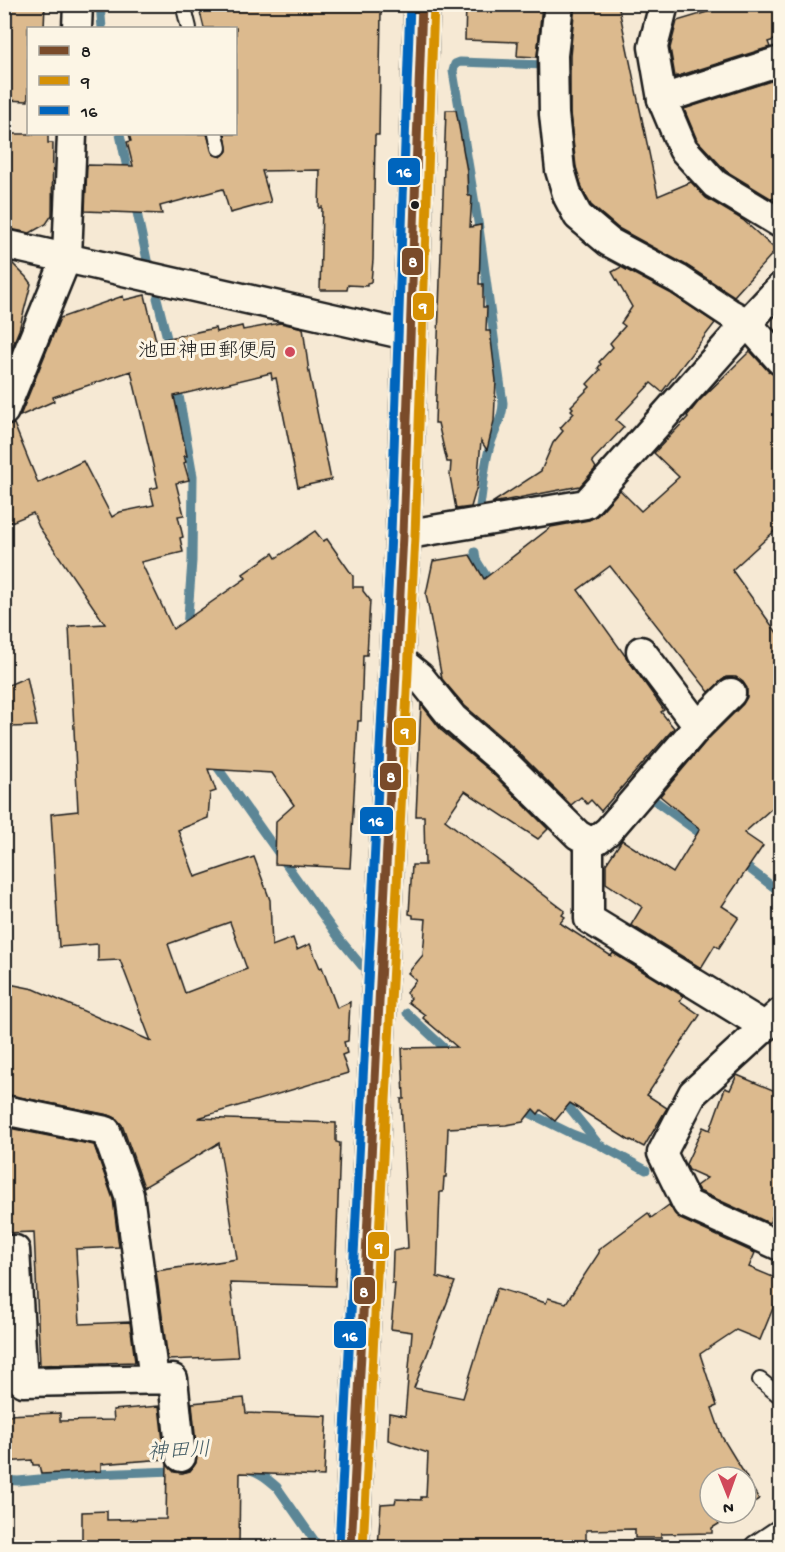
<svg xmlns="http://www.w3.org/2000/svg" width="785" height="1552" font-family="'Gochi Hand','Klee One',sans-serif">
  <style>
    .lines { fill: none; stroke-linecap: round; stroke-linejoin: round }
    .stream { stroke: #5c8696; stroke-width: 9 }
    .building { fill: #dcba8e; stroke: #1c1c1c; stroke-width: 1.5; fill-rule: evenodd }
    .service-casing { stroke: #1c1c1c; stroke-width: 18 }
    .minor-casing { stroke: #1c1c1c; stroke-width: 33 }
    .tertiary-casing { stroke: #1c1c1c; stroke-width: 38 }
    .service { stroke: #fcf5e5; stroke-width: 14 }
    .minor { stroke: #fcf5e5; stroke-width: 28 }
    .tertiary { stroke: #fcf5e5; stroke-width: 33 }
    .bus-1-casing { stroke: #fcf5e5; stroke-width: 14 }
    .bus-2-casing { stroke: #fcf5e5; stroke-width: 14 }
    .bus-3-casing { stroke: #fcf5e5; stroke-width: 14 }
    .bus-1 { stroke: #7a4b2a; stroke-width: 9 }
    .bus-2 { stroke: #d69104; stroke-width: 9 }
    .bus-3 { stroke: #0065bd; stroke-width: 9 }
    .bus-dot { fill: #1c1c1c; stroke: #fcf5e5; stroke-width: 2 }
    .poi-dot { fill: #d1495b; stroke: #fcf5e5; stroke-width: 2 }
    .labels { text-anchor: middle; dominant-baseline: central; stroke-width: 6; stroke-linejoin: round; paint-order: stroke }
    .poi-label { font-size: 20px; fill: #1c1c1c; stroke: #fcf5e5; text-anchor: end }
    .water-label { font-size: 21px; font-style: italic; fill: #415a63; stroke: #fcf5e5 }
    .line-badge { stroke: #fcf5e5; stroke-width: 2 }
    .badge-label { font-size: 16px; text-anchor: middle; font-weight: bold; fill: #fff }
  </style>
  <rect width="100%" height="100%" fill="#f6e9d4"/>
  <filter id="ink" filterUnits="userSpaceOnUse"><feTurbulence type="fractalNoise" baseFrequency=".0167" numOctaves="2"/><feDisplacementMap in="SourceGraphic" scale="12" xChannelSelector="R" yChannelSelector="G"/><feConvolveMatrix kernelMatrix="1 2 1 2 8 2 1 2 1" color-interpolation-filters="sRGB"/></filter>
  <g filter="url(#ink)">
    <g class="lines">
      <g class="stream">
        <path d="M100 4 102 28"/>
        <path d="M120 134 129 178"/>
        <path d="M135 203 147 260"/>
        <path d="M157 298 170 350"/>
        <path d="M177 384 193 476 192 561 187 629"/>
        <path d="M480 506C483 487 484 467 489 449 493 433 503 420 503 403L479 228 453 71 455 64 460 62 546 65"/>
        <path d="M475 552 476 560 493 587"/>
        <path d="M213 761 338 937 362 966"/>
        <path d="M654 800 708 839"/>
        <path d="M739 861 780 892"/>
        <path d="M407 1013 452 1055"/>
        <path d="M565 1095 568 1106 597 1142"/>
        <path d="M519 1108 572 1134 598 1144 646 1170"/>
        <path d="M250 1470C260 1472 269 1480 277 1487L319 1547"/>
        <path d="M4 1480 18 1481 94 1474 200 1470"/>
      </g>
    </g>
    <g class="building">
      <path d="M4 4H45L44 28H28V101L4 100Z"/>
      <path d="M198 4H364L374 6 375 10H381L379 135H375L373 260 371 282 367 283V286L348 285 347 290H320L322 207 319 208 320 170 262 171 271 202 230 213 223 189 160 206 162 214 85 211 87 165 133 166 127 142 131 141 129 134H207L213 154 221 157 227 151 225 134H236V28H204Z"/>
      <path d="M466 4H542L537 57 517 56 518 42 465 40Z"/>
      <path d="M575 4H618L658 196 691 182 706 198 743 220 776 250 734 296 686 265 618 228 591 205 583 191 576 167 570 113V56Z"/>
      <path d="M734 4H780V38L768 42 770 47 675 77 670 48 677 21Z"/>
      <path d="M777 79 780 91V196L772 199 726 171 697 140 684 109Z"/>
      <path d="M446 110H456L467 171 468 196H472L470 227 481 225 479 284H483V307H487L486 331H490L496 381 494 421 487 450 481 441 477 486 471 507 456 509 450 476 451 462H447L438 423H435Z"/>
      <path d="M8 134H48V143H53L52 215 46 224 30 233 5 228Z"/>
      <path d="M4 261 11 262 26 277 31 284 19 330 4 366Z"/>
      <path d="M621 267 670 293 715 323 662 392 651 383 616 420 624 427 592 461 596 468 580 486 492 503 541 471 553 443 563 431 560 428 574 413 571 410 573 408 571 406 590 387 587 384 600 370 598 368 601 364 599 362 613 347 610 343 625 326 621 323 632 307 612 272Z"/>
      <path d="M145 295 156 341 215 328 216 332 242 326 243 330 280 323 303 328 309 372 331 480 298 487 276 378 272 379 271 373 174 396 187 456H184L186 462 184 463 189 480 176 483 184 515 178 516 183 537 180 538 183 552 141 562 173 629 246 578 243 574 273 553 276 558 315 531 323 541 327 539 353 576V587H363V591L370 600 367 655H363L361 721H358L350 868 275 864 276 821 294 805 272 773 208 769 216 791 210 793 208 818 178 830 195 877 254 857 270 900 272 946 293 938 297 950 310 944 320 968 322 967 337 1008 350 1002 348 1041 344 1042 347 1053 342 1055 348 1073 198 1118 336 1123V1142L340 1143 335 1286 230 1283 238 1357 168 1360 156 1271 237 1259 219 1143 144 1187 122 1125 116 1118 109 1115 4 1094V983L34 989 151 1041 120 960 98 961V944L59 947 51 814 78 811 69 626 105 624 39 527 33 513 4 525V427L14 424 38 483 83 461 112 517 120 512 154 505 150 489 158 487 131 371 53 397 54 401 20 416 60 318 123 296 124 300ZM230 922 247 969 185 993 168 944Z"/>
      <path d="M750 351 768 371 774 375 780 376V526L732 570 780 637V801L744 833 763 846 722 906 739 917 719 948 715 945 701 968 631 925 642 907 606 883V864L622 840 673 873 700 829 660 796 708 739 743 704 747 697V688L743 682 736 677H726L709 692 610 566 578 590 664 710 661 712 674 728 601 811 591 800 587 804 581 797 571 805 515 749 465 706 442 679 426 594 433 561 470 555 484 579 551 527 589 520 598 515 620 490 641 511 679 477 654 453 688 417 687 416 699 401Z"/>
      <path d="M27 677 37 726 11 727 10 722H4V687Z"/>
      <path d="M421 704 442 731 492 773 548 829 538 839 465 791 445 820 565 911 562 915 565 917 560 923 611 956 613 953 683 996 680 1001 700 1015 647 1095 667 1108 644 1147 631 1140 630 1141 570 1103 555 1121 541 1110 538 1114 533 1109 523 1122 506 1125 448 1128 446 1177H444L443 1192H440L437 1277 455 1282 414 1388 463 1398 497 1288 546 1303 548 1298 566 1303 599 1253 598 1250 648 1213 651 1218 669 1205 680 1219 755 1253 749 1267 780 1280V1291L760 1340 736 1330 700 1354 717 1406 712 1408 722 1437 747 1478 710 1477V1513H737L712 1528V1533L661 1534V1538H635V1529L586 1530V1548H378L381 1504 395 1503 396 1499 421 1500V1497H426L428 1453 388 1440 389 1413 405 1416 412 1332 391 1329 395 1283H392L393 1251 408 1248 401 1099H404L402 1048 457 1047 423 1018 425 1015 408 1002 411 998 406 993 416 980 408 973 423 955 426 919 413 918V915L409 914 412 865H425L424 816H416Z"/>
      <path d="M737 1075 780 1093V1218L773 1215 769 1223 699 1191 696 1186 707 1178 689 1170 686 1164 703 1127 710 1130 725 1088 730 1090Z"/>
      <path d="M4 1127 94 1145 113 1199 119 1247 76 1249 80 1324 130 1322 135 1362 40 1365 34 1232 4 1233Z"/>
      <path d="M244 1398 246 1413 327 1416 324 1476 240 1473 239 1546 152 1544V1548H82V1512L107 1511V1520L166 1519 167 1464 174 1472 182 1473 190 1471 196 1463 197 1455 192 1403Z"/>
      <path d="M159 1406 165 1459 101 1464V1471L41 1474 39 1465H33L32 1460 4 1462V1415L60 1413V1421L114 1420 113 1410Z"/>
      <path d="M746 1478 759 1499 746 1507Z"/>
    </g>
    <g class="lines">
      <g class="service-casing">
        <g id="service">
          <path d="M183 4 189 28"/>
          <path d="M216 134 219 148"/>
          <path d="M760 1380 780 1396"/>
          <path d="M752 1548 753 1544 780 1526"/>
        </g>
      </g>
      <g class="minor-casing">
        <g id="minor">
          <path d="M559 4 553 55 554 114 560 170 568 197 578 216 609 242 678 279 729 313 747 323 780 360"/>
          <path d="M664 4 653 47 662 99 683 149 715 184 780 223"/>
          <path d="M77 28 78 4"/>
          <path d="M662 99 780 61"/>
          <path d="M4 244 411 336"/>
          <path d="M4 411 67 257 72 134"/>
          <path d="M403 535 586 504 747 323 780 288"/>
          <path d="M641 651 698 726"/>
          <path d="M397 658 420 677 453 718 503 761 578 835 589 841V919L764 1026"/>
          <path d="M589 841 598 839 608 831 698 726 731 693"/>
          <path d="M780 1013 693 1093 662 1153 687 1204 780 1246"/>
          <path d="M4 1110 106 1131 129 1195 154 1379"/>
          <path d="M4 1250H15L23 1382 173 1379 181 1457"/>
        </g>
      </g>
      <g class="tertiary-casing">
        <path id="tertiary" d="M351 1548 403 535 422 4"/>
      </g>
      <use href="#service" class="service"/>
      <use href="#minor" class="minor"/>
      <use href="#tertiary" class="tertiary"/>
      <g class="bus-1-casing">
        <path id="bus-1" d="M351 1548 403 535 422 4"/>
      </g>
      <g class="bus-2-casing">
        <path id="bus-2" d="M363 1548 415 536 434 4"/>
      </g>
      <g class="bus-3-casing">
        <path id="bus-3" d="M339 1547 391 534 410 4"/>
      </g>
      <use href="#bus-1" class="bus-1"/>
      <use href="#bus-2" class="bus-2"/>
      <use href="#bus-3" class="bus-3"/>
    </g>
  </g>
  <circle class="bus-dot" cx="415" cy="205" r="5"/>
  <circle class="poi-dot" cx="290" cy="352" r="6"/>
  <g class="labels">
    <g class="poi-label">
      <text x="278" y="352">池田神田郵便局</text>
    </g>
    <g class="water-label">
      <text transform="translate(179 1453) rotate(-3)">神田川</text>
    </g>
  </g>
  <g class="line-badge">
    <rect x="387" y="157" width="34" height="29" rx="6" fill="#0065bd"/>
    <rect x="401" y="247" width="23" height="29" rx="6" fill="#7a4b2a"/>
    <rect x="412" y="292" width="23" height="29" rx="6" fill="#d69104"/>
    <rect x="393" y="717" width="24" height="29" rx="6" fill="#d69104"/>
    <rect x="379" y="762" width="23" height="29" rx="6" fill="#7a4b2a"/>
    <rect x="359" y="806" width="35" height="29" rx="6" fill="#0065bd"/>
    <rect x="367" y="1231" width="23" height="29" rx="6" fill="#d69104"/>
    <rect x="353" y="1276" width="23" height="29" rx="6" fill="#7a4b2a"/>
    <rect x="333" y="1320" width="34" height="29" rx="6" fill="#0065bd"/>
  </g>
  <g class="badge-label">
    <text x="404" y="177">16</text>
    <text x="413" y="267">8</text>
    <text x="423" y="312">9</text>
    <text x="405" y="737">9</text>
    <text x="391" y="782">8</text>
    <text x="376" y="826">16</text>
    <text x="379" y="1252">9</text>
    <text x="364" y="1297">8</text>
    <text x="350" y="1341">16</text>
  </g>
  <rect width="785" height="1552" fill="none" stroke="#fcf5e5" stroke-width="24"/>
  <rect x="12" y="12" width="761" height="1528" fill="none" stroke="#1c1c1c" stroke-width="2" filter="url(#ink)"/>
  <rect x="27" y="27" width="210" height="108" fill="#fcf5e5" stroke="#a29e95" stroke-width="1.5"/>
  <rect x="39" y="46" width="30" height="9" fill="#7a4b2a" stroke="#a29e95" stroke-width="1.5"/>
  <text x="81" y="57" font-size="18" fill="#1c1c1c">8</text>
  <rect x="39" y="76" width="30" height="9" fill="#d69104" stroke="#a29e95" stroke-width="1.5"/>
  <text x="81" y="87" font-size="18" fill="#1c1c1c">9</text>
  <rect x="39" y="106" width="30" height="9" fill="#0065bd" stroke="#a29e95" stroke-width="1.5"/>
  <text x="81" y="117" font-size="18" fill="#1c1c1c">16</text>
  <g transform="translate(728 1495) rotate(179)"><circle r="28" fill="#fcf5e5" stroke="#a29e95" stroke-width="1.5"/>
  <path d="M0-4.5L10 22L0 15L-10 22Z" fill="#d1495b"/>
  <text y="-9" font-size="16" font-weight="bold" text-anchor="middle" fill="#1c1c1c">N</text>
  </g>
</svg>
